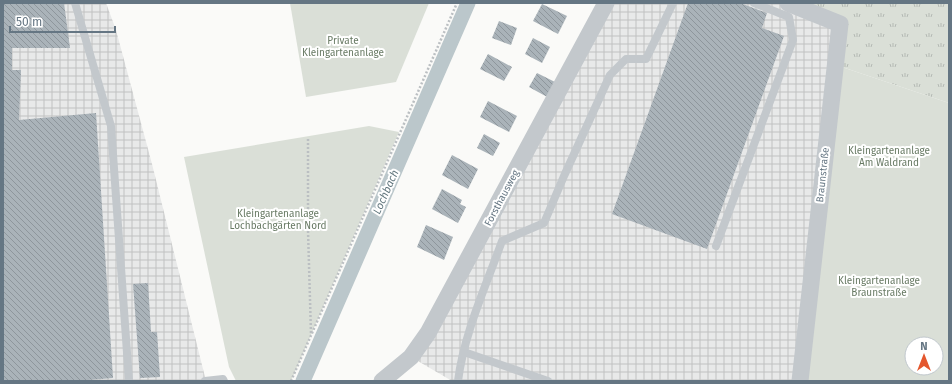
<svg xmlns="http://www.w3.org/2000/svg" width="952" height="384" font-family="'Fira Sans',sans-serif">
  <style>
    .industrial { fill: url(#industrial-grid) }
    .grass { fill: url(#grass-tufts) }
    .garden { fill: #dadfd7; fill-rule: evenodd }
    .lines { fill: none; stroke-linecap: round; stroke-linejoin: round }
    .canal { stroke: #bbc7cb; stroke-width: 15 }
    .building { fill: url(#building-back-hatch) }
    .path { stroke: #bbbfc2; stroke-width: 2.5; stroke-dasharray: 2 2; stroke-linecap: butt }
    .service { stroke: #c3c8cc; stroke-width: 8 }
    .minor { stroke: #c3c8cc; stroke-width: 17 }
    .labels { text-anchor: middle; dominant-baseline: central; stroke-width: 4; stroke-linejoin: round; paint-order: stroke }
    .park-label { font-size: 10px; fill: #687a64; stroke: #fff }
    .street-label { font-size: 10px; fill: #657683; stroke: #fff }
    .water-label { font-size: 11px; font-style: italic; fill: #60757c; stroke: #fff }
  </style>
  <defs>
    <pattern id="industrial-grid" width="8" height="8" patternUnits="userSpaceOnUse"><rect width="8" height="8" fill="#e8e9e9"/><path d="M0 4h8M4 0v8" fill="none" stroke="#c0c1c2"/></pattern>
    <pattern id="grass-tufts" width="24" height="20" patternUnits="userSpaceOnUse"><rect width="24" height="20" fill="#dadfd7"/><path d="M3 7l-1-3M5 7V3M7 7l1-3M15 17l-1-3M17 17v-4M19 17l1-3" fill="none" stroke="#b4b9b4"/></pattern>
    <pattern id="building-back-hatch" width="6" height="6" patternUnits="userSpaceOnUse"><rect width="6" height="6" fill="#aab3b9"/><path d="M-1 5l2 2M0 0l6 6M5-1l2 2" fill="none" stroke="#8e969c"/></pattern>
  </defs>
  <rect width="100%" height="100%" fill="#fafaf8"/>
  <g class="industrial">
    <path d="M3 3H106L116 30 152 164 206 381H3Z"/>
    <path d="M606 3H788L840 24 800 381H452L411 357Z"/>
  </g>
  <path class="grass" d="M788 3H949V103L839 66 840 24Z"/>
  <g class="garden">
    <path d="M290 3H429L396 82 306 97Z"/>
    <path d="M839 66 949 103V381H802ZM912 344H936V368H912Z"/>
    <path d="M369 126 399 132 291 381H236L229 367 184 157Z"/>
  </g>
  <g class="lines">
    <path class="canal" d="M303 381 468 3"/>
  </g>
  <g class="building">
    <path d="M3 3H64L70 48H12V70H21L19 120 96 113 113 378 76 381H3Z"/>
    <path d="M688 3H740L767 13 762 28 784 36 707 249 612 214Z"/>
    <path d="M542 4 567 16 558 34 533 21Z"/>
    <path d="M499 21 517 28 511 45 492 38Z"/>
    <path d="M533 38 550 47 542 63 525 54Z"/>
    <path d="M488 54 512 67 504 81 480 69Z"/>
    <path d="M537 73 557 83 549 98 529 87Z"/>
    <path d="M488 101 517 116 509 132 480 117Z"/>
    <path d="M484 134 500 143 493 156 477 148Z"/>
    <path d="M452 155 478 169 468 189 442 175Z"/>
    <path d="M442 189 462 200 460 204 466 207 458 223 432 209Z"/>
    <path d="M426 225 453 237 444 260 417 247Z"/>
    <path d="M148 283 151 332H157L160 377 140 378 133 284Z"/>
  </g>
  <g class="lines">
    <g class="path">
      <path d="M308 139V230L311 334"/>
      <path d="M291 381 457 3"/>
    </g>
    <g class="service">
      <path d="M75 3 111 126 129 381"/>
      <path d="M716 246 793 40 789 17 754 3"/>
      <path d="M464 352 548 381"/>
      <path d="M205 381 223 379 224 381"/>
      <path d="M458 381C464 333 486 286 502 241L544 223 564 176 610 75 626 59H646L673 3"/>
    </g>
    <g class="minor">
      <path d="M788 3 840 24 800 381"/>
      <path d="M382 381 411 357 428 333 606 3"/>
    </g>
  </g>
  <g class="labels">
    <g class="park-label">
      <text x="343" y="41">Private<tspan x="343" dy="12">Kleingartenanlage</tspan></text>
      <text x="889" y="151">Kleingartenanlage<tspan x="889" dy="12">Am Waldrand</tspan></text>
      <text x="278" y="214">Kleingartenanlage<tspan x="278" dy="12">Lochbachgärten Nord</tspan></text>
      <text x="879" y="281">Kleingartenanlage<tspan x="879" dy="12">Braunstraße</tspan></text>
    </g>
    <g class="street-label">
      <text transform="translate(823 175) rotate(-84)">Braunstraße</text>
      <text transform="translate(502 198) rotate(-62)">Forsthausweg</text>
    </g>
    <g class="water-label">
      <text transform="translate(386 192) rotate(-66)">Lochbach</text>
    </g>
  </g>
  <rect width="952" height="384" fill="none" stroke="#657683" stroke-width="8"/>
  <g transform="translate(924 356)"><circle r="19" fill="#ffffff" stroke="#c1c8cd"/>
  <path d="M0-3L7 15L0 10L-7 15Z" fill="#e4572e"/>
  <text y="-6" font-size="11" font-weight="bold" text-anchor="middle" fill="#657683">N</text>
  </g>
  <path d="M10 26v6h105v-6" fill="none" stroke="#657683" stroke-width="2"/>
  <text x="16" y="26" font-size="12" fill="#657683" stroke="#ffffff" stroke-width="3" paint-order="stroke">50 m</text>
</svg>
